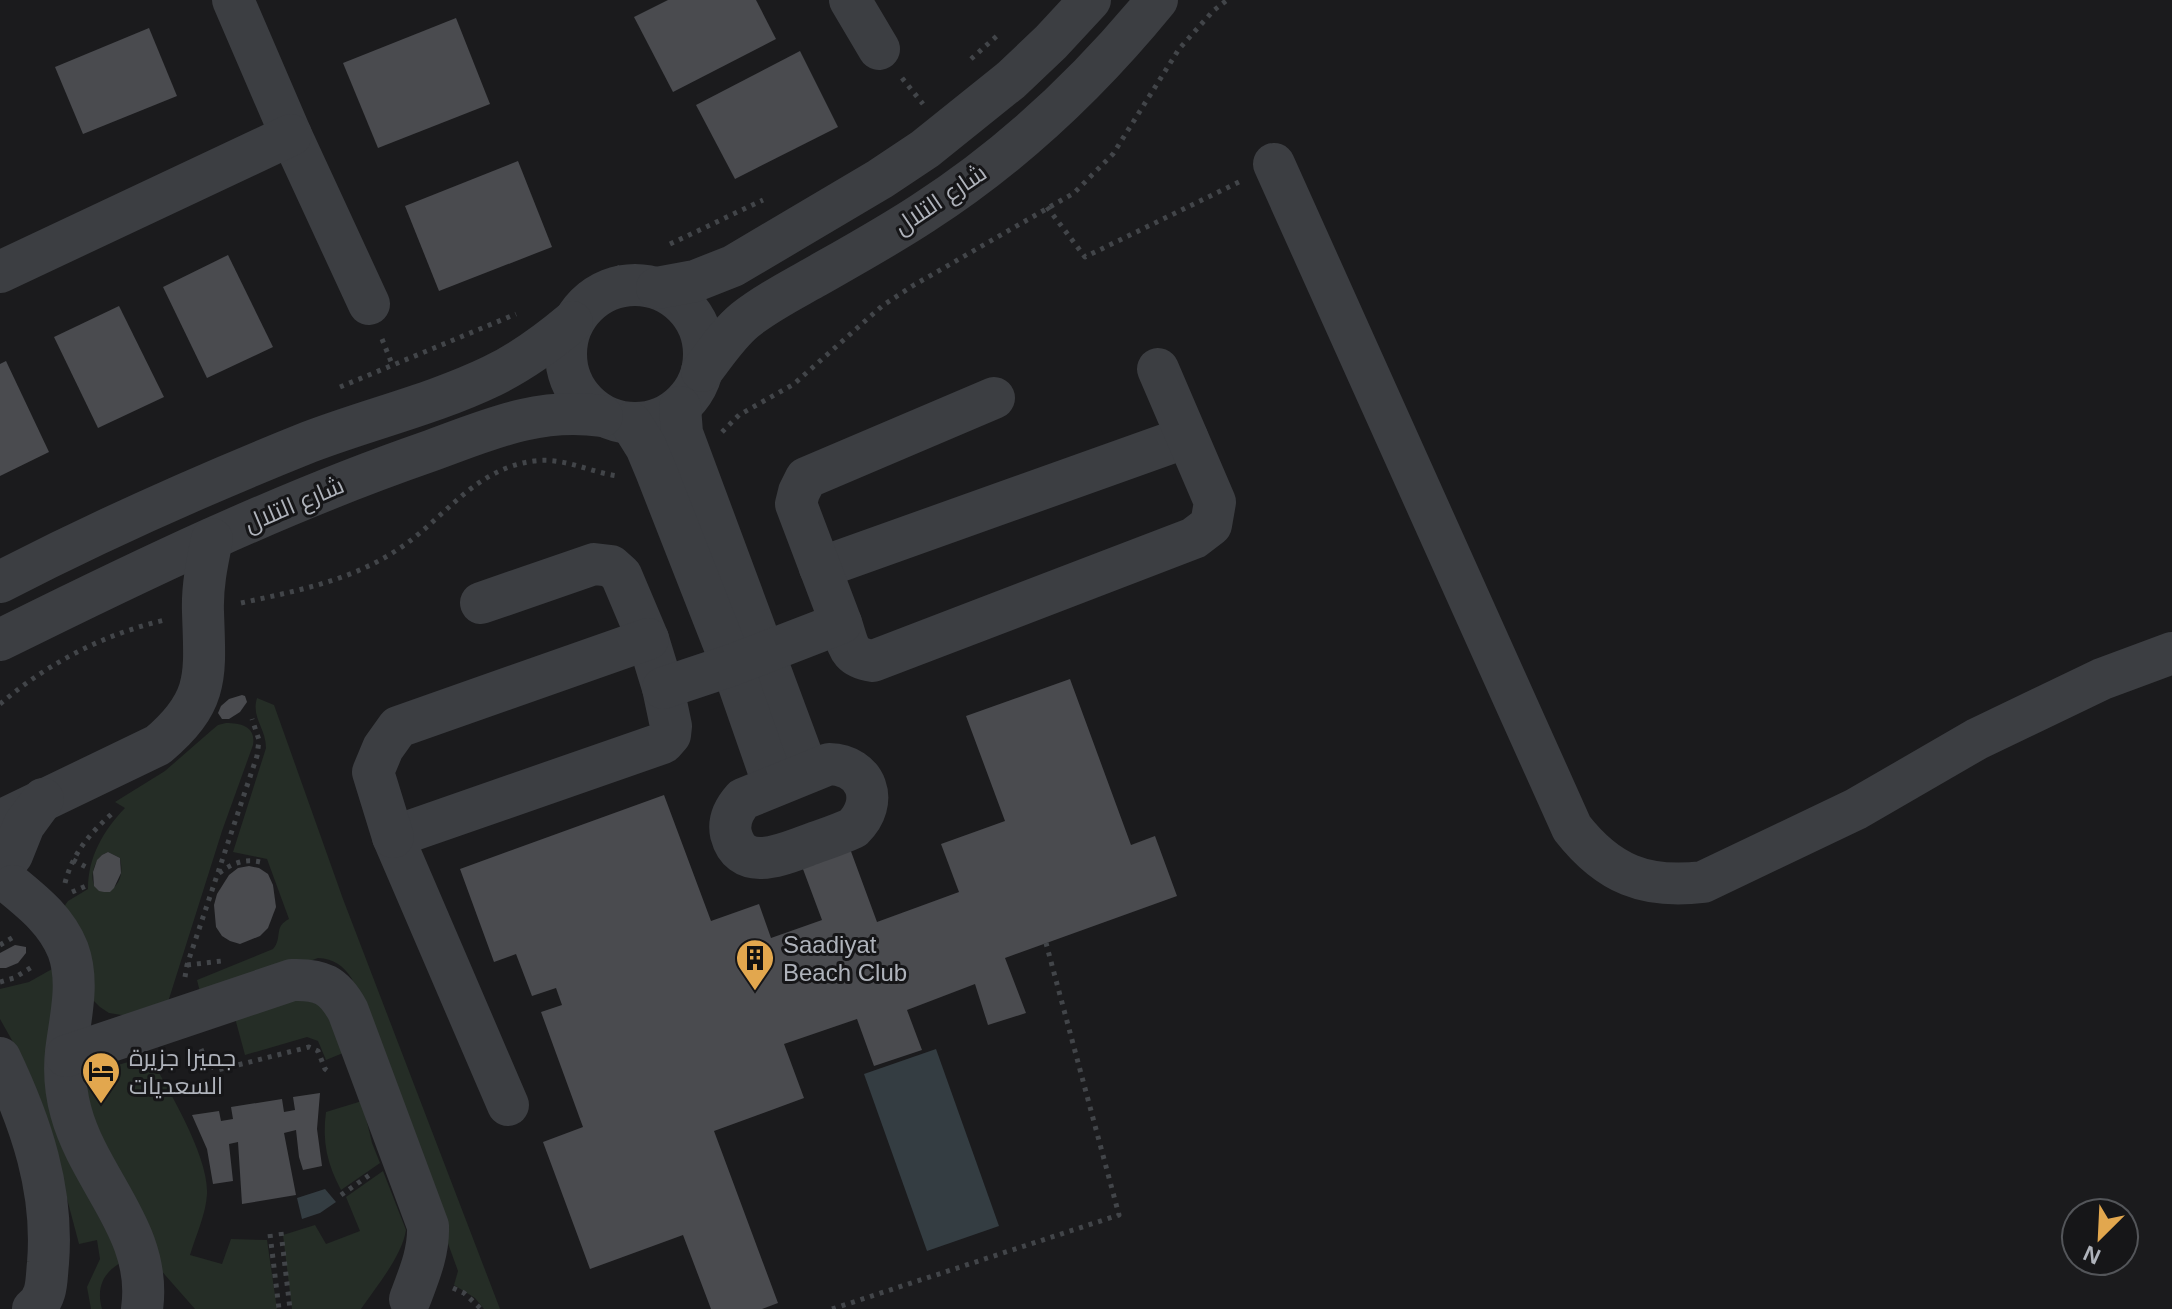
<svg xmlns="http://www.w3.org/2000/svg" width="2172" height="1309" font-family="Helvetica,Cairo,sans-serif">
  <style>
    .green { fill: #252d26; fill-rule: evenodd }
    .water { fill: #343d42 }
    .building { fill: #4a4b4f }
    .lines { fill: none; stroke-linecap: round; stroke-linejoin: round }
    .path { stroke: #424549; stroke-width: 5; stroke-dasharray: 4 6; stroke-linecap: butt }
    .minor { stroke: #3c3e42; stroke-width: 42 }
    .labels { text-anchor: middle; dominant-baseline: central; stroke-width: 6; stroke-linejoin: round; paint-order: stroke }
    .street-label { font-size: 24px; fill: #afb3bb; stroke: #161618 }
    .poi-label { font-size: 24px; fill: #afb3bb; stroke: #161618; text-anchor: start }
  </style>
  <rect width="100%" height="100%" fill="#1b1b1d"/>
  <g class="green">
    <path d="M257 698 274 705 343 899 500 1309H484L475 1298 454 1285 458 1271 352 979C343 965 334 959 318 958L202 1000 197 980 273 949C283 938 273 927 289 919L267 859 233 852 266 748C266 728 251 718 257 698Z"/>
    <path d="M226 723C242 723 256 727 253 745L222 831 168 1002 128 1016 109 1013 100 1007 93 1000 61 911 68 901 88 889C88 857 103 831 125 808L115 802 165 771 212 730 218 725ZM108 852 120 858C130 900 81 901 95 865 98 858 101 855 108 852Z"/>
    <path d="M61 964 86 1192 122 1262C103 1272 96 1288 102 1309H91L87 1287 100 1259 97 1240 79 1244 42 1104 26 1065 0 1019V989L29 982Z"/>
    <path d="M296 996 325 1007 343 1053 326 1060 318 1041 307 1037 245 1055 235 1018Z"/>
    <path d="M149 1056C168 1088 209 1157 207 1194 206 1214 196 1235 190 1255L222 1264 231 1239 267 1240 277 1309H195L158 1267 101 1149 83 1075Z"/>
    <path d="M362 1101 372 1143 380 1163 341 1190C327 1164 322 1141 326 1112Z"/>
    <path d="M383 1171 406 1230C402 1256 376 1287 361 1309H292L283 1235 315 1225 326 1244 360 1231 346 1197Z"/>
  </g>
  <g class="water">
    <path d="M936 1049 999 1226 927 1251 864 1074Z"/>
    <path d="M325 1189 336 1202 320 1213 302 1219 297 1198Z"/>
  </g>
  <g class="building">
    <path d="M668 0H756L776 39 673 92 634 17Z"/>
    <path d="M456 18 490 104 378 148 343 63Z"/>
    <path d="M149 28 177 96 83 134 55 67Z"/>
    <path d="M800 51 838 127 735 179 696 105Z"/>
    <path d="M518 161 552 247 439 291 405 206Z"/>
    <path d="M228 255 273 347 207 378 163 287Z"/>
    <path d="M119 306 164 397 98 428 54 337Z"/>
    <path d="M6 361 49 452 0 476V364Z"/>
    <path d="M1070 679 1131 845 1155 836 1177 896 1005 958 1026 1013 988 1025 975 984 907 1010 922 1050 874 1066 857 1019 784 1044 804 1098 714 1131 778 1303 762 1309H711L683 1235 590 1269 543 1142 583 1127 541 1012 562 1005 556 988 532 996 516 954 494 962 460 869 664 795 711 921 759 904 771 938 822 920 794 845 842 827 877 922 959 892 941 844 1005 821 966 716Z"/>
    <path d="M242 695 245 696 247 702 240 712 229 719H222L218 713 221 706 229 699Z"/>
    <path d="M108 852 120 858 121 873 114 888 110 892H104L99 891 94 886 93 872 97 860 102 855Z"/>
    <path d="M249 866 259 868 268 874 273 885 276 907 268 928 260 936 240 944 230 941 222 936 216 927 214 905 217 894 229 875 238 868Z"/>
    <path d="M15 945 26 947V953L18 963 6 968H0V953Z"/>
    <path d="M320 1093 317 1129 322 1166 303 1170 299 1157 296 1130 284 1133 296 1195 242 1204 238 1142 229 1144 233 1181 213 1184 207 1149 192 1115 219 1111 221 1121 233 1119 231 1107 282 1099 284 1112 295 1110 293 1097Z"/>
  </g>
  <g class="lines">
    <g class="path">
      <path d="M971 59 999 34"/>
      <path d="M902 78 923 104"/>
      <path d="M1047 207 1085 257 1241 181"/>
      <path d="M670 244 763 200"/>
      <path d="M580 286 625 265"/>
      <path d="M382 339 392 364"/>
      <path d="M340 387 516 314"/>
      <path d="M722 432 739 415 794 384 882 306 914 285 1074 193 1113 154 1179 49 1213 11 1227 0"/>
      <path d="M241 603C296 591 350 581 397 550 445 519 473 469 534 461 564 457 589 472 618 476"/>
      <path d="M0 704C48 663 104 634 165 620"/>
      <path d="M73 860 88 868"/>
      <path d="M219 873C234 862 246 858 264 863"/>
      <path d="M65 883C73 852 91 832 115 811"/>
      <path d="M72 892 86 886"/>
      <path d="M0 945 17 935"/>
      <path d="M187 965 222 961"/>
      <path d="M185 977 187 965 257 756 259 740 252 719"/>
      <path d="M0 982 14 978 35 965"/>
      <path d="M201 1049 207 1064 218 1070 309 1047 318 1051 325 1069 329 1072"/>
      <path d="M341 1195 371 1174"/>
      <path d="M281 1232 290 1309"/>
      <path d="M270 1234 279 1309"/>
      <path d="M453 1288 464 1293 481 1309"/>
      <path d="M832 1309 1119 1215 1046 943"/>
    </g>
    <g class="minor">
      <path d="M233 0 291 135 369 304"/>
      <path d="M850 0 879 49"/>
      <path d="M1274 164 1572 828C1608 874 1645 889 1703 882L1856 809 1977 739 2102 679 2172 653"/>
      <path d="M0 272 291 135"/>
      <circle cx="635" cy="354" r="69"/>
      <path d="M657 288 695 281 733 266 880 179 925 149 1011 80 1051 42 1090 0"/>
      <path d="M702 371C716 353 728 334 745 320 766 303 790 291 813 278 850 257 888 236 923 213 1013 155 1090 82 1157 0"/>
      <path d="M680 407 682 433 808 772"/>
      <path d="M631 423 646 447 656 471 732 665 774 786"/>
      <path d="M820 568 1187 437"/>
      <path d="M0 582C101 530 204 484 309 442 369 419 434 404 492 376 521 362 547 343 572 322"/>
      <path d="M481 603 594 564 611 566 621 575 648 639 663 688 671 726 670 735 663 743 393 837 508 1105"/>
      <path d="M841 623C849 646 847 657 873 661L1194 538 1211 525 1215 502 1158 369"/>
      <path d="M0 640C139 571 280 503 427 452 488 430 536 407 602 416"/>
      <path d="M663 688 732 665 841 623 796 504 799 492 806 478 994 398"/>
      <path d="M829 764C867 765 880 802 853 828 838 835 822 840 806 846 781 855 741 873 731 834 728 820 734 809 743 799Z"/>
      <path d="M0 821 158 745C210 701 205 675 203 612 202 587 207 563 212 539"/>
      <path d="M393 837 373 772 383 748 398 727 648 639"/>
      <path d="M12 855 24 825 43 799"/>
      <path d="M13 886C35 904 57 922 68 950 80 983 70 1018 66 1052 64 1071 66 1094 71 1112 90 1182 153 1232 142 1309"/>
      <path d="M66 1056 292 980C321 979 334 985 348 1011L428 1226C429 1252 419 1275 410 1299"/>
      <path d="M0 1058C31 1123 54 1190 48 1263 46 1281 48 1297 33 1309"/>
    </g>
  </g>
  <defs>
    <g id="building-pin" transform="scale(2)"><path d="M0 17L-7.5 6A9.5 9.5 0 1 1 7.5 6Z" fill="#e2a74e" stroke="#161618"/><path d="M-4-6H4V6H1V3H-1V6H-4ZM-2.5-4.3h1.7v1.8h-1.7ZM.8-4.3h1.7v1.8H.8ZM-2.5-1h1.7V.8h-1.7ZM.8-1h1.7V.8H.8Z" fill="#111"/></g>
    <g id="hotel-pin" transform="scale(2)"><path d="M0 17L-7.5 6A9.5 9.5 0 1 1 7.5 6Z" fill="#e2a74e" stroke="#161618"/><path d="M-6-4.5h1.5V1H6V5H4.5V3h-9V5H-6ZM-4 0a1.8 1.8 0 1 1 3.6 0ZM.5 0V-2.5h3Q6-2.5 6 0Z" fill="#111"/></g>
  </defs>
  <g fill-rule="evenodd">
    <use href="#building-pin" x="755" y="958"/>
    <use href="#hotel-pin" x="101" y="1071"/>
  </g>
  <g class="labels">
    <g class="street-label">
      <text transform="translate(940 199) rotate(-34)">شارع التلال</text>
      <text transform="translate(294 504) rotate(-23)">شارع التلال</text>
    </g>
    <g class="poi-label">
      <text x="783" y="944">Saadiyat<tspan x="783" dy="28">Beach Club</tspan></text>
      <text x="129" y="1057">جميرا جزيرة<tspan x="129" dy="28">السعديات</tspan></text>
    </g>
  </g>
  <g transform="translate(2100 1237) rotate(204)"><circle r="38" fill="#161618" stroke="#535559" stroke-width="2"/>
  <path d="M0-6L14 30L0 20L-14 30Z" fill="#e2a74e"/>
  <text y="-12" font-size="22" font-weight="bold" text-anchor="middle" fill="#afb3bb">N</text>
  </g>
</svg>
